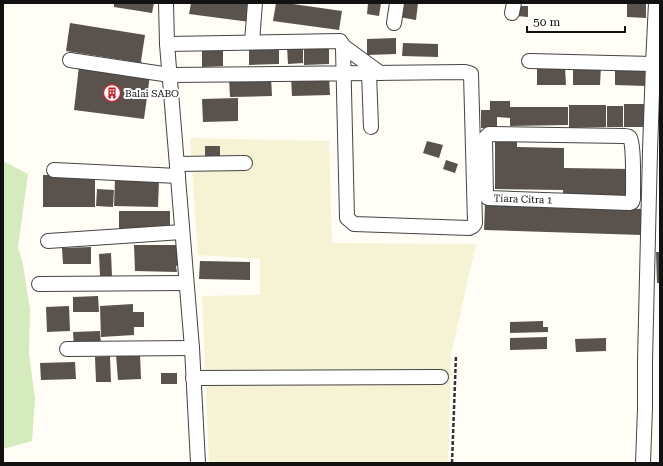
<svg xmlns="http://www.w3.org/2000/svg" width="663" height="466" font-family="'Roboto Serif',serif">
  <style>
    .farmland { fill: #f6f3d4 }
    .green { fill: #d5ebbd }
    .building { fill: #5a524d }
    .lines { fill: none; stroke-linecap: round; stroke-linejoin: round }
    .minor-casing { stroke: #444; stroke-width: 16 }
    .path { stroke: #333; stroke-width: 2.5; stroke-dasharray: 4 2; stroke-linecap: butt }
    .minor { stroke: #fff; stroke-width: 14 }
    .labels { text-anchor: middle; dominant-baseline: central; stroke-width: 4; stroke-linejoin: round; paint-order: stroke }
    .poi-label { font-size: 10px; fill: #111; stroke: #fff; text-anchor: start }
    .street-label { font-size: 10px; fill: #111; stroke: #fff }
  </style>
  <rect width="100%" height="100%" fill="#fffdf5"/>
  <path class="farmland" d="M190 138 329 141 332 243 476 244 451 355 448 463H209L202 296 260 295V259L198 255Z"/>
  <path class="green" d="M3 161 28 174 18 247 23 265 30 309 29 354 35 399 32 441 3 449Z"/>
  <g class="building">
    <path d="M114 3H154L152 13 114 7Z"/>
    <path d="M191 3H253L250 22 189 14Z"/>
    <path d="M276 3H286L342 11 339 30 273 21Z"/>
    <path d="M368 3H381L379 16 367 14Z"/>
    <path d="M401 3H418L416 20 399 17Z"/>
    <path d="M627 3H646V18L627 17Z"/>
    <path d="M518 6H528V17L517 16Z"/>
    <path d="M70 23 145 35 141 61 142 63 66 51Z"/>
    <path d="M396 38V54L367 55V39Z"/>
    <path d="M403 43 438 44V57L402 56Z"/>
    <path d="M249 46H279V64L249 65Z"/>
    <path d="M303 46V63L288 64 287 47Z"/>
    <path d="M329 46V64L304 65V47Z"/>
    <path d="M202 49H223V66L202 67Z"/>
    <path d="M79 66 150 75 144 119 74 110Z"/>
    <path d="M573 66H601L600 85H573Z"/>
    <path d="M537 67H565L566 85H537Z"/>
    <path d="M615 67 647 68 646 86 615 85Z"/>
    <path d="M329 76 330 95 292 96 291 77Z"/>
    <path d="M271 77 272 96 230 97 229 78Z"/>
    <path d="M238 98V121L203 122 202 99Z"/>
    <path d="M490 101H510V107H568V125L510 126V118L497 117V128H481V110H490Z"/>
    <rect x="624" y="104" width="21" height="23"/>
    <path d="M569 105H606V127L569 128Z"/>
    <rect x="607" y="106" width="16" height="21"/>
    <path d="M427 141 443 145 439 158 423 153Z"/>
    <path d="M495 141 517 142V147L564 148V168L630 169V196H563V190L495 189Z"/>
    <path d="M205 146H220V162L205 161Z"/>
    <path d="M446 160 458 164 455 173 443 169Z"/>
    <path d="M43 175 95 176V207H43Z"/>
    <path d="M115 179 159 180 158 207 114 206Z"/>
    <path d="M97 189 114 190 113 207 96 206Z"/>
    <path d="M485 203 643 209 642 235 484 230Z"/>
    <path d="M119 211H170V231L119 230Z"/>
    <path d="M134 245H176V251H180V265L176 266 177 272 135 271Z"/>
    <path d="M91 247V264H63L62 248Z"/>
    <path d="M656 252H660V283H657Z"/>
    <path d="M111 253 112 276H100L99 254Z"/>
    <path d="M200 261 250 262V280L199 279Z"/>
    <path d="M98 296 99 312H73V297Z"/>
    <path d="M133 304V312H144V327H134V335L101 337 100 306Z"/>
    <path d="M69 306 70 331 47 332 46 307Z"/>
    <path d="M543 321V327H548V332L510 333V322Z"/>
    <path d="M100 331 101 345 74 347 73 332Z"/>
    <path d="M547 337V349L510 350V338Z"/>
    <path d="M606 338V351L576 352 575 339Z"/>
    <path d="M140 354 141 379 118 380 116 355Z"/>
    <path d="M110 356 111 382H96L95 357Z"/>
    <path d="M75 362 76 379 41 380 40 363Z"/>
    <rect x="161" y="373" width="16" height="11"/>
  </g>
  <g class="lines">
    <g class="minor-casing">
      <g id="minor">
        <path d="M166 3 167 44 192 348 198 463"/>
        <path d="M512 13 514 3"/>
        <path d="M394 23 397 3"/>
        <path d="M252 42 255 3"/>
        <path d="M343 46 380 73"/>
        <path d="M70 60 170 75 465 72 469 73 471 74 475 223 473 226 469 228 354 224 347 218 343 48 342 44 340 41 167 44"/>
        <path d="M529 61 653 64"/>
        <path d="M369 73 371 127"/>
        <path d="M489 134 624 136C626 136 629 136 630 138 634 142 633 190 633 199L632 202 629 203 488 198 486 195 485 138Z"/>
        <path d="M177 164 245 163"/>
        <path d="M54 170 178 176"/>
        <path d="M48 241 182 232"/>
        <path d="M39 284 186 283"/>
        <path d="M67 349 192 348"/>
        <path d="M193 378 441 377"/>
        <path d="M643 463 645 408V361L650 151 653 64 656 3"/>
      </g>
    </g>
    <path class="path" d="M452 463 456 355"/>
    <use href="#minor" class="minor"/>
  </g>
  <defs>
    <g id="building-ring" transform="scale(0.9)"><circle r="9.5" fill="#fff" stroke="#c4262e" stroke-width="1.5"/><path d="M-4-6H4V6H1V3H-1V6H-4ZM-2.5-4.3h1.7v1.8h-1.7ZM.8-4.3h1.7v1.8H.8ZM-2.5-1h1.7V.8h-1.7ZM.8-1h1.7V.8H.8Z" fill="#c4262e"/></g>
  </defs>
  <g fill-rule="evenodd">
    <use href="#building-ring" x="112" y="93"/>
  </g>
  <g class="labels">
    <g class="poi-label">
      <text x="125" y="93">Balai SABO</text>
    </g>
    <g class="street-label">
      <text transform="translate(523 199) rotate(2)">Tiara Citra 1</text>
    </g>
  </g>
  <rect width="663" height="466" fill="none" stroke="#111111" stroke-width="8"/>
  <path d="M527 26v6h98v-6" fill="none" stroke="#111111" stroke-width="2"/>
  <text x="533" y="26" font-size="12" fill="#111111" stroke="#ffffff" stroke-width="3" paint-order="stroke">50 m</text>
</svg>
